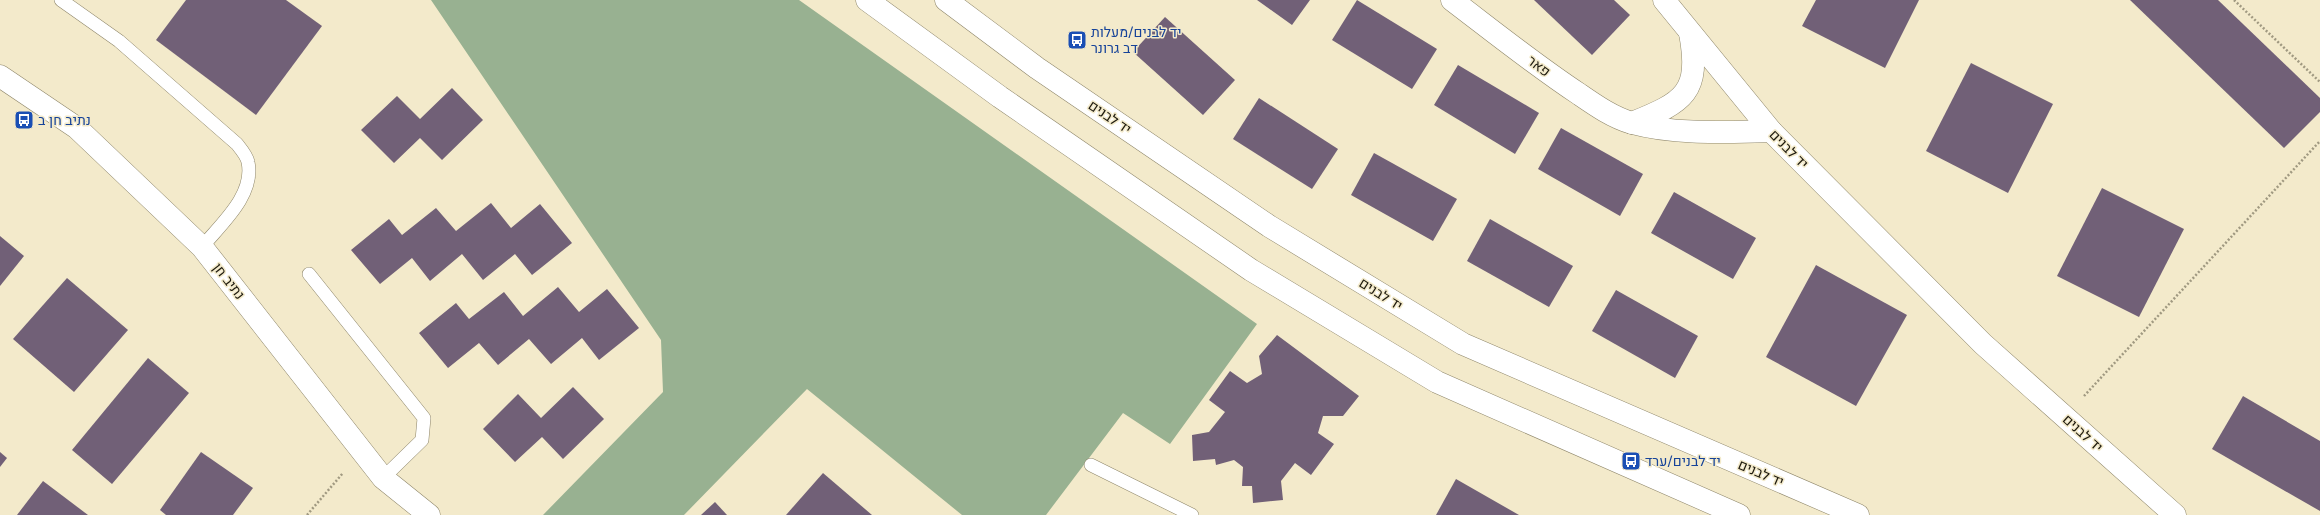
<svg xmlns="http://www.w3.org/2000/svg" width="2320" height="515" font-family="'DM Sans',Heebo,sans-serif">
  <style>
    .forest { fill: #98b191 }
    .building { fill: #716077 }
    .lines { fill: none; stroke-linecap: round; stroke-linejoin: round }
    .lane-casing { stroke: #8e866a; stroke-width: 14 }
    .street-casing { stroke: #8e866a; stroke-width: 23 }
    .secondary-casing { stroke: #8e866a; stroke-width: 23 }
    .path { stroke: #a09981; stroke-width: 2.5; stroke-dasharray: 2 2; stroke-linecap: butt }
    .lane { stroke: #fff; stroke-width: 13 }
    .street { stroke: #fff; stroke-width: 22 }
    .secondary { stroke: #fff; stroke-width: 22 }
    .labels { text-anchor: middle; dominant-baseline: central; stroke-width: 3; stroke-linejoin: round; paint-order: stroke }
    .transit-label { font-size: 14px; fill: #164399; stroke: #f3eacb; text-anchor: start }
    .street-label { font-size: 14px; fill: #1c180d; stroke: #f3eacb }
  </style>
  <rect width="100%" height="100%" fill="#f3eacb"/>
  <path class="forest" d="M431 0H799L1257 324 1170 444 1123 413 1046 515H962L807 389 684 515H543L663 392 661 340Z"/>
  <g class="building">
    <path d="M186 0H286L322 26 256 115 156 40Z"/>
    <path d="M1257 0H1310L1292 25Z"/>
    <path d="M1357 0 1437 49 1412 89 1332 40Z"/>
    <path d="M1534 0H1614L1630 15 1592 55Z"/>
    <path d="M1816 0H1919L1885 68 1802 26Z"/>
    <path d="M2130 0H2218L2320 98V112L2284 148Z"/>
    <path d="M1165 17 1235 80 1203 115 1133 52Z"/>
    <path d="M1971 63 2053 104 2008 193 1926 151Z"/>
    <path d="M1458 65 1539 113 1515 154 1434 105Z"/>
    <path d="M452 88 483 120 442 160 420 138 394 163 361 130 397 96 420 119Z"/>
    <path d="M1259 98 1338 149 1312 189 1233 139Z"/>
    <path d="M1561 128 1643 174 1620 216 1538 169Z"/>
    <path d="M1374 153 1457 199 1433 241 1351 195Z"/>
    <path d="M2102 188 2184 229 2139 317 2057 276Z"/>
    <path d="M1674 192 1756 238 1733 279 1651 233Z"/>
    <path d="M491 203 511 228 540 204 572 243 532 275 515 254 483 280 462 254 430 281 412 258 380 284 351 250 389 219 402 235 436 208 456 231Z"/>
    <path d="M1490 219 1573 266 1549 307 1467 261Z"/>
    <path d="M0 236 24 256 0 286Z"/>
    <path d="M1816 265 1907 315 1856 406 1766 357Z"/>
    <path d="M67 278 128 330 74 392 13 339Z"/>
    <path d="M558 287 579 312 607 289 639 328 599 360 582 338 551 364 529 339 498 365 479 343 448 368 419 333 456 303 469 319 504 292 523 316Z"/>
    <path d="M1616 290 1698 336 1675 378 1592 331Z"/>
    <path d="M1277 335 1359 396 1343 416H1323L1318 433 1334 444 1311 475 1295 463 1281 481 1283 500 1253 503 1252 486H1242L1243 467 1234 460 1216 465 1215 459 1193 461 1192 435 1209 432 1225 412 1209 400 1230 371 1247 383 1262 374 1259 356Z"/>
    <path d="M148 358 189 393 112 484 72 450Z"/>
    <path d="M573 387 604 419 563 459 542 437 515 462 483 429 518 394 541 418Z"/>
    <path d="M2243 396 2320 441V511L2212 449Z"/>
    <path d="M0 452 7 458 0 467Z"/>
    <path d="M201 452 253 488 233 515H166L160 510Z"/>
    <path d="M823 473 872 515H786Z"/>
    <path d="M1456 479 1519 515H1436Z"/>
    <path d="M43 481 88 515H17Z"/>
    <path d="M715 502 727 515H701Z"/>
  </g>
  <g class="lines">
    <g class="lane-casing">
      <g id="lane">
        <path d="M61 0 119 41 237 144C241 149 247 156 248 162 255 195 221 224 202 247"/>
        <path d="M309 274 424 418 422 440 383 478"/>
        <path d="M1091 465 1192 515"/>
      </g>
    </g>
    <g class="street-casing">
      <g id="street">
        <path d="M1452 0C1494 32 1535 65 1579 94 1595 105 1612 117 1632 123 1676 135 1725 132 1771 131"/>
        <path d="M0 76 77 128 202 247 383 478 429 515"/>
        <path d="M1632 123C1684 102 1701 93 1690 33"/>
      </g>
    </g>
    <g class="secondary-casing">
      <g id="secondary">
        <path d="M867 0 1000 97 1251 270 1437 382 1739 515"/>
        <path d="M946 0 1037 68 1269 226 1463 344 1858 515"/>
        <path d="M1664 0 1771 131 1983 344 2175 515"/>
      </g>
    </g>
    <g class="path">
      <path d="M2234 0 2320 82"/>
      <path d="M2084 396 2320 141"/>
      <path d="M307 515 343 473"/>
    </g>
    <use href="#lane" class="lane"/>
    <use href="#street" class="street"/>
    <use href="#secondary" class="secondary"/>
  </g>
  <defs>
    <g id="bus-square" transform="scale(1)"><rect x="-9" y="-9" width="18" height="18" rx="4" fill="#1a4fb4" stroke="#f3eacb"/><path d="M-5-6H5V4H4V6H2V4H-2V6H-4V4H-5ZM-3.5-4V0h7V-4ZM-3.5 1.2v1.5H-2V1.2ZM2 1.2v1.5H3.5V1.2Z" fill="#fff"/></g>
  </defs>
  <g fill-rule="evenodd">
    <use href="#bus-square" x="1077" y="40"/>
    <use href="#bus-square" x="24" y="120"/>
    <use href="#bus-square" x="1631" y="461"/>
  </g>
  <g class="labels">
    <g class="transit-label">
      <text x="1091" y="32">יד לבנים/מעלות<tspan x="1091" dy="16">דב גרונר</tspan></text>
      <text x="38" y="120">נתיב חן ב</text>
      <text x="1645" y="461">יד לבנים/ערד</text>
    </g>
    <g class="street-label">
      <text transform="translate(1539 66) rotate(37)">פאר</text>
      <text transform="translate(1110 117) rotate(34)">יד לבנים</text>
      <text transform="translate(1789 149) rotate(45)">יד לבנים</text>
      <text transform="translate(229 281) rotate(52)">נתיב חן</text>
      <text transform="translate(1381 294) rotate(32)">יד לבנים</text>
      <text transform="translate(2083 433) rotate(42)">יד לבנים</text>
      <text transform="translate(1761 473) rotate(23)">יד לבנים</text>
    </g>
  </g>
</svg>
